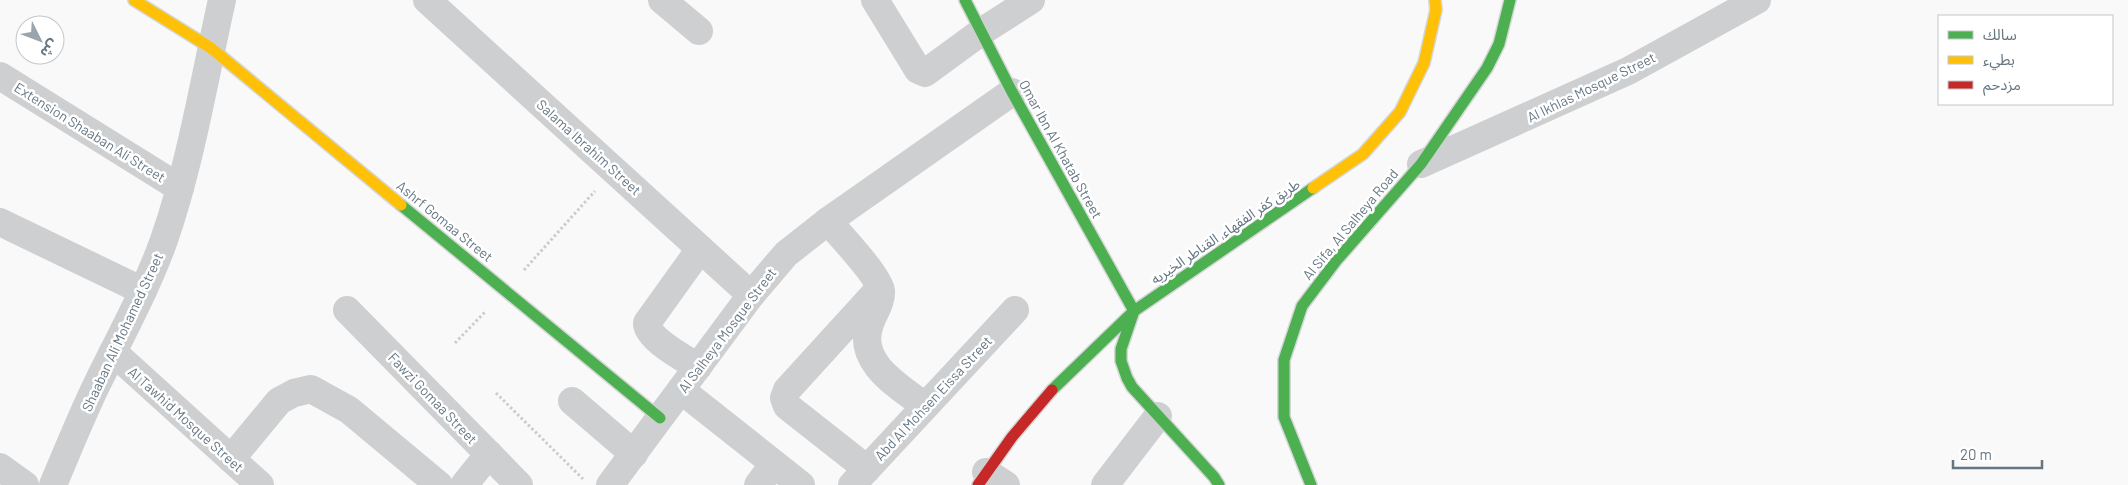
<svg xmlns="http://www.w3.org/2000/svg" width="2128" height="485" font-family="Barlow,'Noto Sans Arabic',sans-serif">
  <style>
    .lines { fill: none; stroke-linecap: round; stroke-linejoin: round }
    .fast-casing { stroke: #d5d6d7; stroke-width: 14 }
    .slow-casing { stroke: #d5d6d7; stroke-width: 14 }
    .jam-casing { stroke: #d5d6d7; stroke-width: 14 }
    .path { stroke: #cbcccd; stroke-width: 3; stroke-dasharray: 2.5 2.5; stroke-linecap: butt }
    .street { stroke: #cecfd0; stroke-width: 28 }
    .fast { stroke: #4caf50; stroke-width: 11 }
    .slow { stroke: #ffc107; stroke-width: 11 }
    .jam { stroke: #c62828; stroke-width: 11 }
    .labels { text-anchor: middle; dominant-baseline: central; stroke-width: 5; stroke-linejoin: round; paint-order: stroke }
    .street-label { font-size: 14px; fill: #657683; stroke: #fff }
  </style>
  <rect width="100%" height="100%" fill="#f9f9f9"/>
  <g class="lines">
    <g class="fast-casing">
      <g id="fast">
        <path d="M965 0 1012 92 1134 311 1052 390"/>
        <path d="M401 205 660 418"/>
        <path d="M1219 485 1214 477 1132 387 1127 378 1121 361V349L1134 311 1313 188"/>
        <path d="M1311 485 1284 417V360L1302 306 1336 261 1421 164 1487 68 1499 44 1510 0"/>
      </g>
    </g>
    <g class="slow-casing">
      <g id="slow">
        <path d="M134 0 211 48 401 205"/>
        <path d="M1313 188 1363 154 1400 112 1424 63 1436 10 1435 0"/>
      </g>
    </g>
    <g class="jam-casing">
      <path id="jam" d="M978 485 1012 437 1052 390"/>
    </g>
    <g class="path">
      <path d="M524 270 595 191"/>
      <path d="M455 343 486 311"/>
      <path d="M496 393 583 479"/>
    </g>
    <g class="street">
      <path d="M427 0 751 295"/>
      <path d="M662 0 699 31"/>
      <path d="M875 0 918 70 925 73 981 32 1031 0"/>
      <path d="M0 76 180 188"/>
      <path d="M1421 164 1628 71 1757 0"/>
      <path d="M828 221C839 234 879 276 881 291 882 302 873 314 870 324 855 362 900 387 925 406"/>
      <path d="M0 222 143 291"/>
      <path d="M347 310 519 485"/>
      <path d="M113 352 260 485"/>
      <path d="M698 367C685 359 646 338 647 323L700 249"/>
      <path d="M681 390 801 485"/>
      <path d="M572 401 634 454"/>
      <path d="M231 459 279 401 294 393 311 389 349 410 439 485"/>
      <path d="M0 467 25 485"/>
      <path d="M867 469 787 406 784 398 787 390 880 288"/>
      <path d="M986 472 1006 485"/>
      <path d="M53 485C67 452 81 417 97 384 120 337 146 290 164 240 191 162 204 80 222 0"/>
      <path d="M464 485 489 454"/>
      <path d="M610 485 751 295 786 254 828 221 1012 92"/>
      <path d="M758 485 774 464"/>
      <path d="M852 485 1015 310"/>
      <path d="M1105 485 1158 416"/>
    </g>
    <use href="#fast" class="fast"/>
    <use href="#slow" class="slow"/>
    <use href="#jam" class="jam"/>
  </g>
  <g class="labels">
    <g class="street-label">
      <text transform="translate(1591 87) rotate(-26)">Al Ikhlas Mosque Street</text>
      <text transform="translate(90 132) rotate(32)">Extension Shaaban Ali Street</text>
      <text transform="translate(589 147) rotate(42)">Salama Ibrahim Street</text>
      <text transform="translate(1061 149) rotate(61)">Omar Ibn Al Khatab Street</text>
      <text transform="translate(445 221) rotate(39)">Ashrf Gomaa Street</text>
      <text transform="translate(1350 224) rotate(-50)">Al Sifa, Al Salheya Road</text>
      <text transform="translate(1225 231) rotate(-34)">طريق كفر الفقهاء, القناطر الخيريه</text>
      <text transform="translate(727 330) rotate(-53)">Al Salheya Mosque Street</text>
      <text transform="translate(122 332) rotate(-65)">Shaaban Ali Mohamed Street</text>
      <text transform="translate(433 398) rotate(46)">Fawzi Gomaa Street</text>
      <text transform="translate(933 398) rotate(-47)">Abd Al Mohsen Eissa Street</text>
      <text transform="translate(186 419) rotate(42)">Al Tawhid Mosque Street</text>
    </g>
  </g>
  <rect x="1938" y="15" width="175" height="90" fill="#ffffff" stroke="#c1c8cd"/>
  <rect x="1948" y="31" width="25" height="8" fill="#4caf50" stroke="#c1c8cd"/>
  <text x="1983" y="40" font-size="15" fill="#657683">سالك</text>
  <rect x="1948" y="56" width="25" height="8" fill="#ffc107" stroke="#c1c8cd"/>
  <text x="1983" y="65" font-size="15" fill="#657683">بطيء</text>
  <rect x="1948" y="81" width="25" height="8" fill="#c62828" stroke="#c1c8cd"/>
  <text x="1983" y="90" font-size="15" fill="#657683">مزدحم</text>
  <g transform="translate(40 40) rotate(132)"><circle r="24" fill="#ffffff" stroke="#c1c8cd"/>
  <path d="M0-4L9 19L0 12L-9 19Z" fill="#99a4ac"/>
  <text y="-8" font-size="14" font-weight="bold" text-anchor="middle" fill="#657683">ش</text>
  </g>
  <path d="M1953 460v8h89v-8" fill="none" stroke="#657683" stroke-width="2.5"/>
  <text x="1960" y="460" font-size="15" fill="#657683" stroke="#ffffff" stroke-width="4" paint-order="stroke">20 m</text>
</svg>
